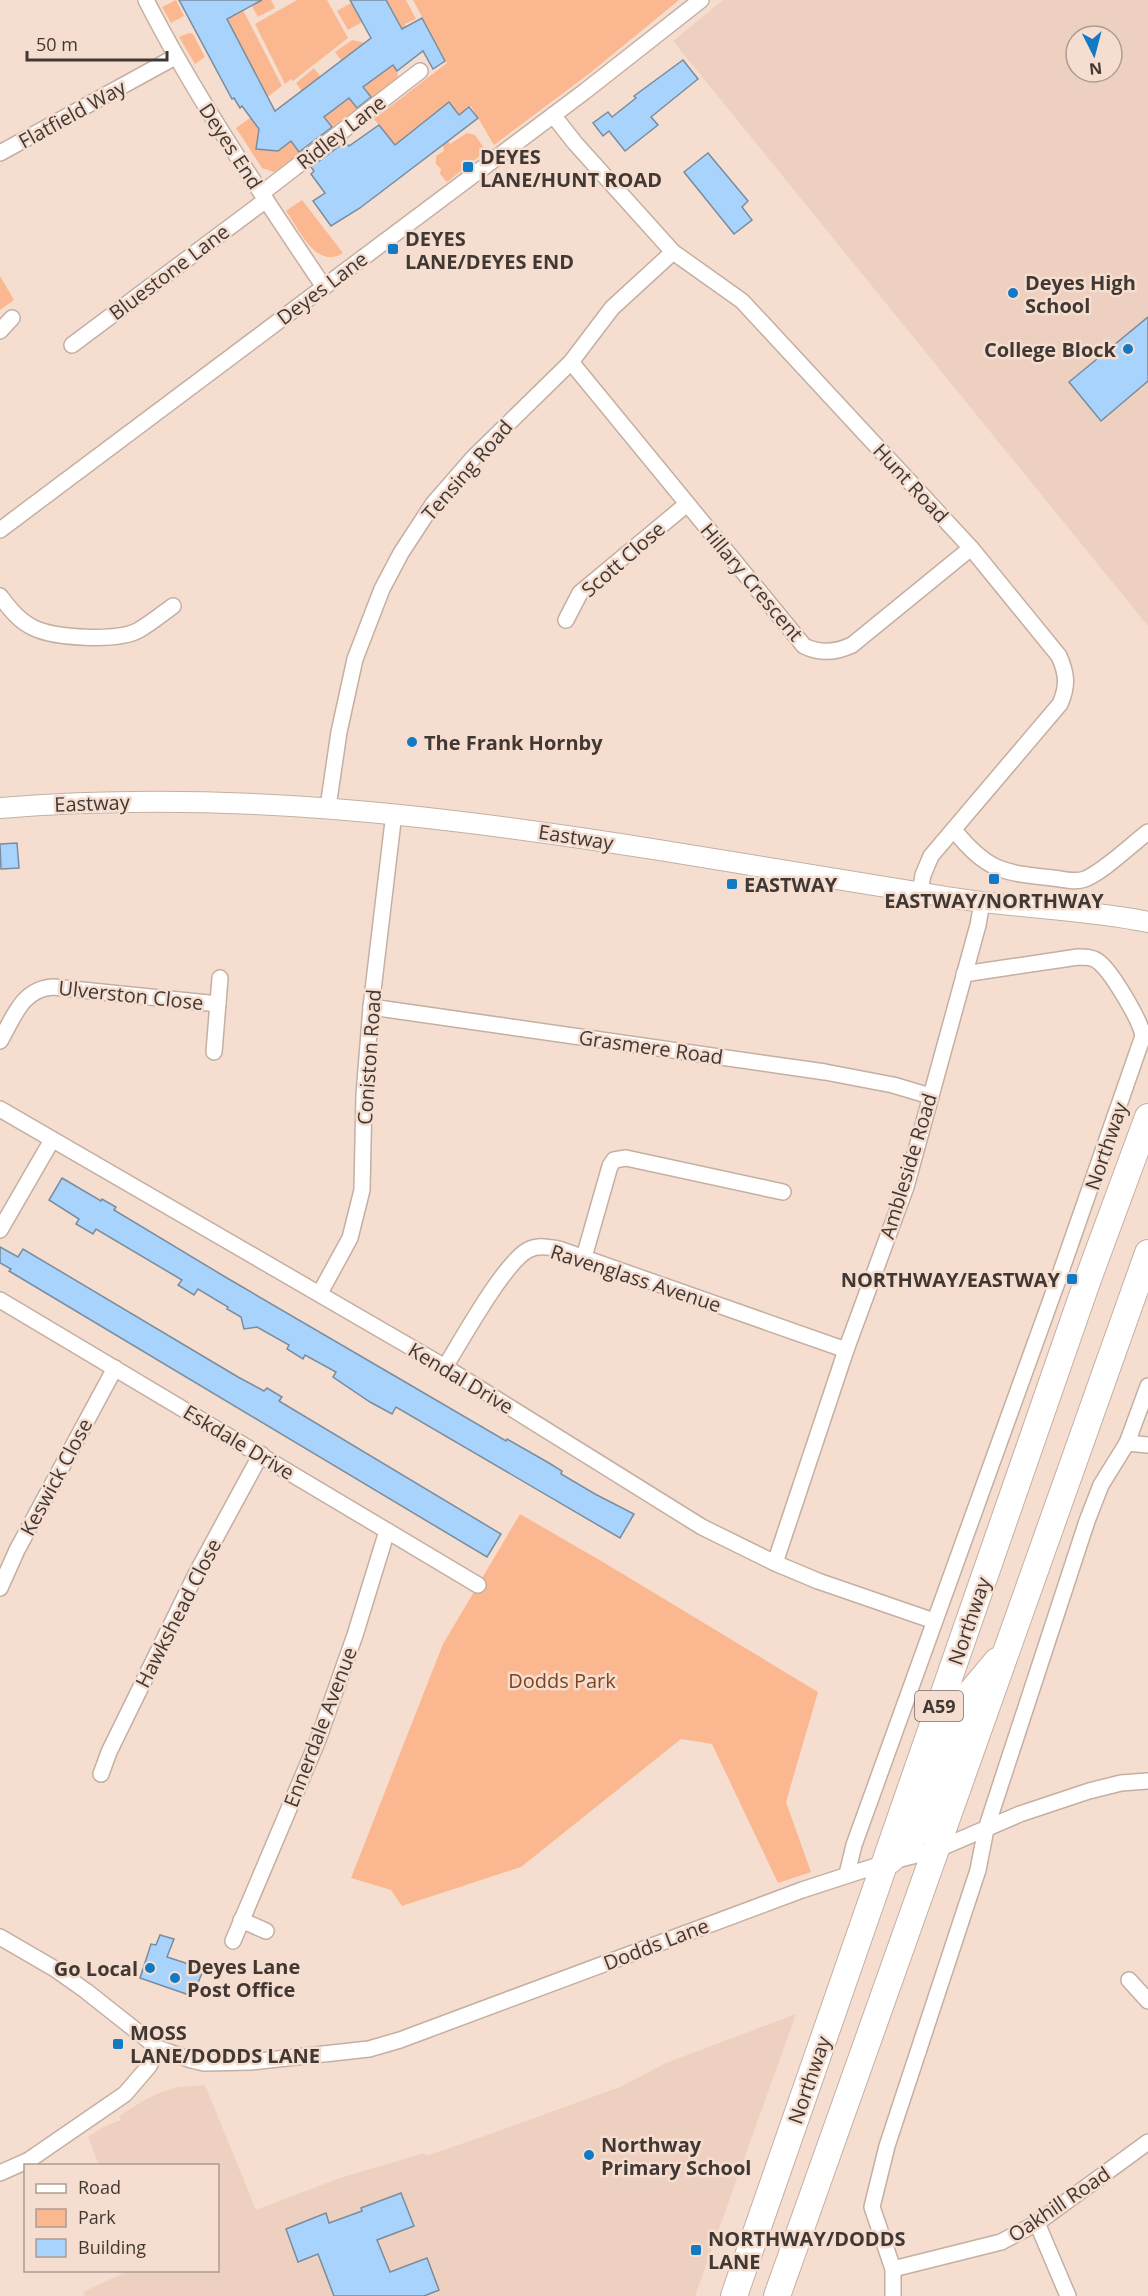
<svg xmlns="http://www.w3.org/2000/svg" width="1148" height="2296" font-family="'Open Sans',sans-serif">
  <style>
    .built { fill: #edd0bf; fill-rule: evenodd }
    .green { fill: #fbb890 }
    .building { fill: #a7d3fd; stroke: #7b8c9c; stroke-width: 1.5 }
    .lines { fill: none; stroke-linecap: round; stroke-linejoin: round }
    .minor-casing { stroke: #c5afa2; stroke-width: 18 }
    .tertiary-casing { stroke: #c5afa2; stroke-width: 22 }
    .trunk-casing { stroke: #c5afa2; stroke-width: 28 }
    .minor { stroke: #fff; stroke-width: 15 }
    .tertiary { stroke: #fff; stroke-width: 20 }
    .trunk { stroke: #fff; stroke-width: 26 }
    .poi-dot { fill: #1279c4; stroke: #f5ded0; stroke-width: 2 }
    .labels { text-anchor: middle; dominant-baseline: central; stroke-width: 5; stroke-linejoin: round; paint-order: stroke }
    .shield { fill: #f5ded0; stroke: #776a62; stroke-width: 1.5 }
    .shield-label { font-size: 18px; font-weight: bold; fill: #413833 }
    .street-label { font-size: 20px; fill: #413833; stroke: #f5ded0 }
    .poi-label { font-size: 20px; font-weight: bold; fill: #413833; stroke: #f5ded0; text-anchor: start }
    .park-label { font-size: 20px; fill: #7d441f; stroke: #f5ded0 }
  </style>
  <rect width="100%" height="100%" fill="#f5ded0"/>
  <g class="built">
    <path d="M723 0H1148V626L673 41ZM1076 36H1112V72H1076Z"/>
    <path d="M796 2014 695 2296H85L83 2292 128 2271 218 2270V2166L99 2165 88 2137 103 2127 121 2120 119 2116 146 2099 162 2092 178 2087 205 2085 256 2210 337 2179 424 2153 426 2156 493 2133 620 2087 666 2063Z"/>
  </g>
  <g class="green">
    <path d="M176 0 184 16 171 23 162 7Z"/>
    <path d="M262 0H271L275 8 258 17 252 6Z"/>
    <path d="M297 0H327L348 38 293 81 291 79 285 84 255 24Z"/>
    <path d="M381 0H406L416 19 405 24 406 27 389 36 397 20 393 13 389 14 387 10 391 8Z"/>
    <path d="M413 0H679L590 73 494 145 471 106 459 115 449 103 406 161 374 119 447 63Z"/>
    <path d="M351 3 353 5H356L362 16V22L348 30 337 11Z"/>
    <path d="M240 4 282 86 266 98 262 86 223 13Z"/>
    <path d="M189 33 193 34 205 57 195 64 179 37Z"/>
    <path d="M352 40 365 43 343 63 335 52Z"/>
    <path d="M389 60 397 71 398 77 373 99 363 86Z"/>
    <path d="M314 68 322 79 307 87 303 93 296 83Z"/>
    <path d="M349 98 358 110 334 129 324 116Z"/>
    <path d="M257 113 258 127 277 152 291 141 301 154 274 172 262 168 236 128Z"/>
    <path d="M467 133 475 135 486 151 447 182 440 174 441 169 436 164V156L444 151 443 145 448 141 450 144Z"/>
    <path d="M302 200 343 253C316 270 300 230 286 211Z"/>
    <path d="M0 276 14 300 0 310Z"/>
    <path d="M520 1514 603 1562 818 1692 786 1802 811 1872 778 1883 712 1744 681 1739 521 1867 402 1906 391 1890 351 1878 443 1644Z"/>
  </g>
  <g class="building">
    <path d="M179 0H262L227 19 275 111 371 38 350 0H386L402 29 422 18 445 61 433 69 423 51 397 71 393 65 363 87 371 97 357 108 349 98 324 117 332 127 299 152 291 141 278 151 256 149 259 129 242 106 240 108 234 98 232 99Z"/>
    <path d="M683 60 698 79 651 117 658 125 625 151 609 131 603 136 593 123 608 112 612 117 636 98 634 96Z"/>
    <path d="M449 102 459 115 469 107 478 118 360 208 331 226 313 201 325 193 311 174 314 171 311 167 345 142 349 146 379 125 395 145Z"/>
    <path d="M708 153 748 201 742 207 752 220 734 234 684 172Z"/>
    <path d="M1148 317V381L1101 421 1069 382Z"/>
    <path d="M17 843 19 868 1 869 0 844Z"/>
    <path d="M62 1178 101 1201 102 1199 116 1207 114 1210 227 1278 400 1379 506 1441 507 1439 549 1463 562 1471 561 1474 595 1494 634 1514 620 1538 396 1407 392 1414 370 1402 333 1377 336 1372 305 1355 303 1359 287 1349 289 1345 257 1327 244 1329 241 1317 227 1309 228 1307 198 1289 194 1295 178 1285 182 1280 96 1229 93 1234 76 1224 79 1219 49 1200Z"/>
    <path d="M0 1247 18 1257 23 1249 238 1377 264 1391 267 1388 282 1397 279 1401 501 1534 487 1557 9 1271 11 1269 0 1263Z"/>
    <path d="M160 1935 174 1939 167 1957 204 1969 192 1996 140 1978 151 1944 156 1945Z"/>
    <path d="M401 2193 414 2226 377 2240 390 2272 427 2258 439 2290 424 2296H334L318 2254 298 2262 286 2229 326 2213 329 2223 362 2211 361 2208Z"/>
  </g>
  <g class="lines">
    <g class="minor-casing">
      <g id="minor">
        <path d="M146 0C197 100 261 193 324 287"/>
        <path d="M553 115 575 143 673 252 742 301 971 548 1059 656C1067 674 1068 686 1060 704L931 856 923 875 920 892"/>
        <path d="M0 153 175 57"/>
        <path d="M262 193 420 71"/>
        <path d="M0 331 12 318"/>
        <path d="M72 345 266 200"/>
        <path d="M571 362 804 646C820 654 835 653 852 645L971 548"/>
        <path d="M0 530 584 92 701 0"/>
        <path d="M0 596C10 609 19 621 34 628 55 638 118 642 139 630 151 623 162 614 173 606"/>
        <path d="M566 620 580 593 687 504"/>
        <path d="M328 807 339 732 355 659 382 589 401 553 433 504 474 457 571 362 612 308 673 252"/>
        <path d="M954 830C987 871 1003 873 1053 878 1064 879 1075 883 1085 879 1103 872 1132 844 1148 832"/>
        <path d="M371 1007 825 1072 893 1085 930 1096"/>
        <path d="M0 1041C14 1017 22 989 53 987L218 1004"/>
        <path d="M214 1052 220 978"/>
        <path d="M0 1109 445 1367 702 1527 775 1563 818 1581 934 1621"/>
        <path d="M0 1230 52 1140"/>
        <path d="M584 1257 610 1166 614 1160 626 1158 783 1192"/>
        <path d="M320 1293 350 1238 362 1190 364 1095 371 1007 394 813"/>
        <path d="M0 1300 478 1585"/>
        <path d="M445 1367C461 1341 504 1263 528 1250 538 1245 549 1247 559 1249L846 1350"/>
        <path d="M1127 1443 1148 1445"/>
        <path d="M775 1563 846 1350 906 1187 978 925 982 902"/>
        <path d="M0 1588 17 1550 115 1368"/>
        <path d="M101 1774 109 1752 196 1574 261 1454"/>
        <path d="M847 1874 854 1845 1058 1280 1143 1036C1141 1021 1112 973 1100 963 1094 957 1086 957 1078 957L964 974"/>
        <path d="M241 1920 266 1931"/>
        <path d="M0 1937 55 1969 86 1991 158 2048 191 2060 204 2063 251 2062 369 2049 400 2040 802 1890 885 1863 936 1850 1020 1814 1089 1791 1121 1783 1148 1781"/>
        <path d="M233 1941 318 1740 355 1635 387 1531"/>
        <path d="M1129 1980 1148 2001"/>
        <path d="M0 2173 29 2160 125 2094 149 2066 158 2048"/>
        <path d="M1037 2223 1068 2296"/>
        <path d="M893 2269 1001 2242 1037 2223 1148 2142"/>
        <path d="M893 2296V2269L872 2207 887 2146 978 1870 986 1829 1087 1521 1101 1485 1127 1443 1148 1386"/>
      </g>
    </g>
    <g class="tertiary-casing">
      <path id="tertiary" d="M0 808C223 789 440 815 659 850 753 865 847 880 941 896 1009 908 1079 908 1148 922"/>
    </g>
    <g class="trunk-casing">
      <g id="trunk">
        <path d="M890 1860 910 1842 917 1830 963 1706 971 1692 997 1661"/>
        <path d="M734 2296 1087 1282 1148 1117"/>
        <path d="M777 2296 1148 1253"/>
      </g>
    </g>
    <use href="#minor" class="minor"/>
    <use href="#tertiary" class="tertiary"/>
    <use href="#trunk" class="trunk"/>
  </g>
  <g class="poi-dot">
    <rect x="462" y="161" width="12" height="12" rx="3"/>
    <rect x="387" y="243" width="12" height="12" rx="3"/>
    <circle cx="1013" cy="293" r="6"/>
    <circle cx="1128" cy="349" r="6"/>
    <circle cx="412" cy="742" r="6"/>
    <rect x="988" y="873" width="12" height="12" rx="3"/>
    <rect x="726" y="878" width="12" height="12" rx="3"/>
    <rect x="1066" y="1273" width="12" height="12" rx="3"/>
    <circle cx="150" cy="1968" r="6"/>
    <circle cx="175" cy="1978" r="6"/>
    <rect x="112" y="2038" width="12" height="12" rx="3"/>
    <circle cx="589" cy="2155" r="6"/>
    <rect x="690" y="2244" width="12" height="12" rx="3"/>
  </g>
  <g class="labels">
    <rect class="shield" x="915" y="1691" width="48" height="30" rx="4.5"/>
    <g class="shield-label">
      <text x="939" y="1706">A59</text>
    </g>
    <g class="street-label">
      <text transform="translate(72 114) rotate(-29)">Flatfield Way</text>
      <text transform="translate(341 132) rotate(-38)">Ridley Lane</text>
      <text transform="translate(231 146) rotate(57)">Deyes End</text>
      <text transform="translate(169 272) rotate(-37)">Bluestone Lane</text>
      <text transform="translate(322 288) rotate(-37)">Deyes Lane</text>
      <text transform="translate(467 470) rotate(-49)">Tensing Road</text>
      <text transform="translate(911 483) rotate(47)">Hunt Road</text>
      <text transform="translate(623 559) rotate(-41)">Scott Close</text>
      <text transform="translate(752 582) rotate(50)">Hillary Crescent</text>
      <text transform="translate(92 803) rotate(-2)">Eastway</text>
      <text transform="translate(576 837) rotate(9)">Eastway</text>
      <text transform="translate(131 995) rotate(6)">Ulverston Close</text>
      <text transform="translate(651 1047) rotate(8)">Grasmere Road</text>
      <text transform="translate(369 1057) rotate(-86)">Coniston Road</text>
      <text transform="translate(1106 1146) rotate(-71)">Northway</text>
      <text transform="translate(908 1166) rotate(-73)">Ambleside Road</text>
      <text transform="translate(636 1278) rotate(18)">Ravenglass Avenue</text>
      <text transform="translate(461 1378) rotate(31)">Kendal Drive</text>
      <text transform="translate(239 1442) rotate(31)">Eskdale Drive</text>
      <text transform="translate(56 1477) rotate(-62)">Keswick Close</text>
      <text transform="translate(178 1613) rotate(-63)">Hawkshead Close</text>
      <text transform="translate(969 1621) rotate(-71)">Northway</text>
      <text transform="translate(320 1727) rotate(-69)">Ennerdale Avenue</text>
      <text transform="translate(656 1944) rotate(-21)">Dodds Lane</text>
      <text transform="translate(809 2080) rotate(-71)">Northway</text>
      <text transform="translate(1059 2204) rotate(-34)">Oakhill Road</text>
    </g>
    <g class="poi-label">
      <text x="480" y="156">DEYES<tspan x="480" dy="23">LANE/HUNT ROAD</tspan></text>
      <text x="405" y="238">DEYES<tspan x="405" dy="23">LANE/DEYES END</tspan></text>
      <text x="1025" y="282">Deyes High<tspan x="1025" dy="23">School</tspan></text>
      <text x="1116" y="349" text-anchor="end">College Block</text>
      <text x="424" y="742">The Frank Hornby</text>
      <text x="744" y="884">EASTWAY</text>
      <text x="994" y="900" text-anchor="middle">EASTWAY/NORTHWAY</text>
      <text x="1060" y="1279" text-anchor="end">NORTHWAY/EASTWAY</text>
      <text x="187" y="1966">Deyes Lane<tspan x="187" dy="23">Post Office</tspan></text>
      <text x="138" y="1968" text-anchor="end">Go Local</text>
      <text x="130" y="2032">MOSS<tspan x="130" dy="23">LANE/DODDS LANE</tspan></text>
      <text x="601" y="2144">Northway<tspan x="601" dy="23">Primary School</tspan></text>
      <text x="708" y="2238">NORTHWAY/DODDS<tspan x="708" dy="23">LANE</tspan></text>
    </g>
    <g class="park-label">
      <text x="562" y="1680">Dodds Park</text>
    </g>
  </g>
  <rect x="24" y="2164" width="195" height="108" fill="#f5ded0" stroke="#ad9c91" stroke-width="1.5"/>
  <rect x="36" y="2184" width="30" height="9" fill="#ffffff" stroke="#ad9c91" stroke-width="1.5"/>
  <text x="78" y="2194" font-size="18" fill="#413833">Road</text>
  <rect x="36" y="2209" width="30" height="18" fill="#fbb890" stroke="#ad9c91" stroke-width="1.5"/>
  <text x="78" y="2224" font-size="18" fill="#413833">Park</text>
  <rect x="36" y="2239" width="30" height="18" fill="#a7d3fd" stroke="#ad9c91" stroke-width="1.5"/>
  <text x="78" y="2254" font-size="18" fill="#413833">Building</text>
  <g transform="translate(1094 54) rotate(174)"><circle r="28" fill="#f5ded0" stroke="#ad9c91" stroke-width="1.5"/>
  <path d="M0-4.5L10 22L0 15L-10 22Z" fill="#1279c4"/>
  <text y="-9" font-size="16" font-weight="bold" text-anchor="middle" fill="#413833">N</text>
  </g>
  <path d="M27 51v9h140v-9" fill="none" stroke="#413833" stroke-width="3"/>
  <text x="36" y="51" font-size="18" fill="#413833" stroke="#f5ded0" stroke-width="4.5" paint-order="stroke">50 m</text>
</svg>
